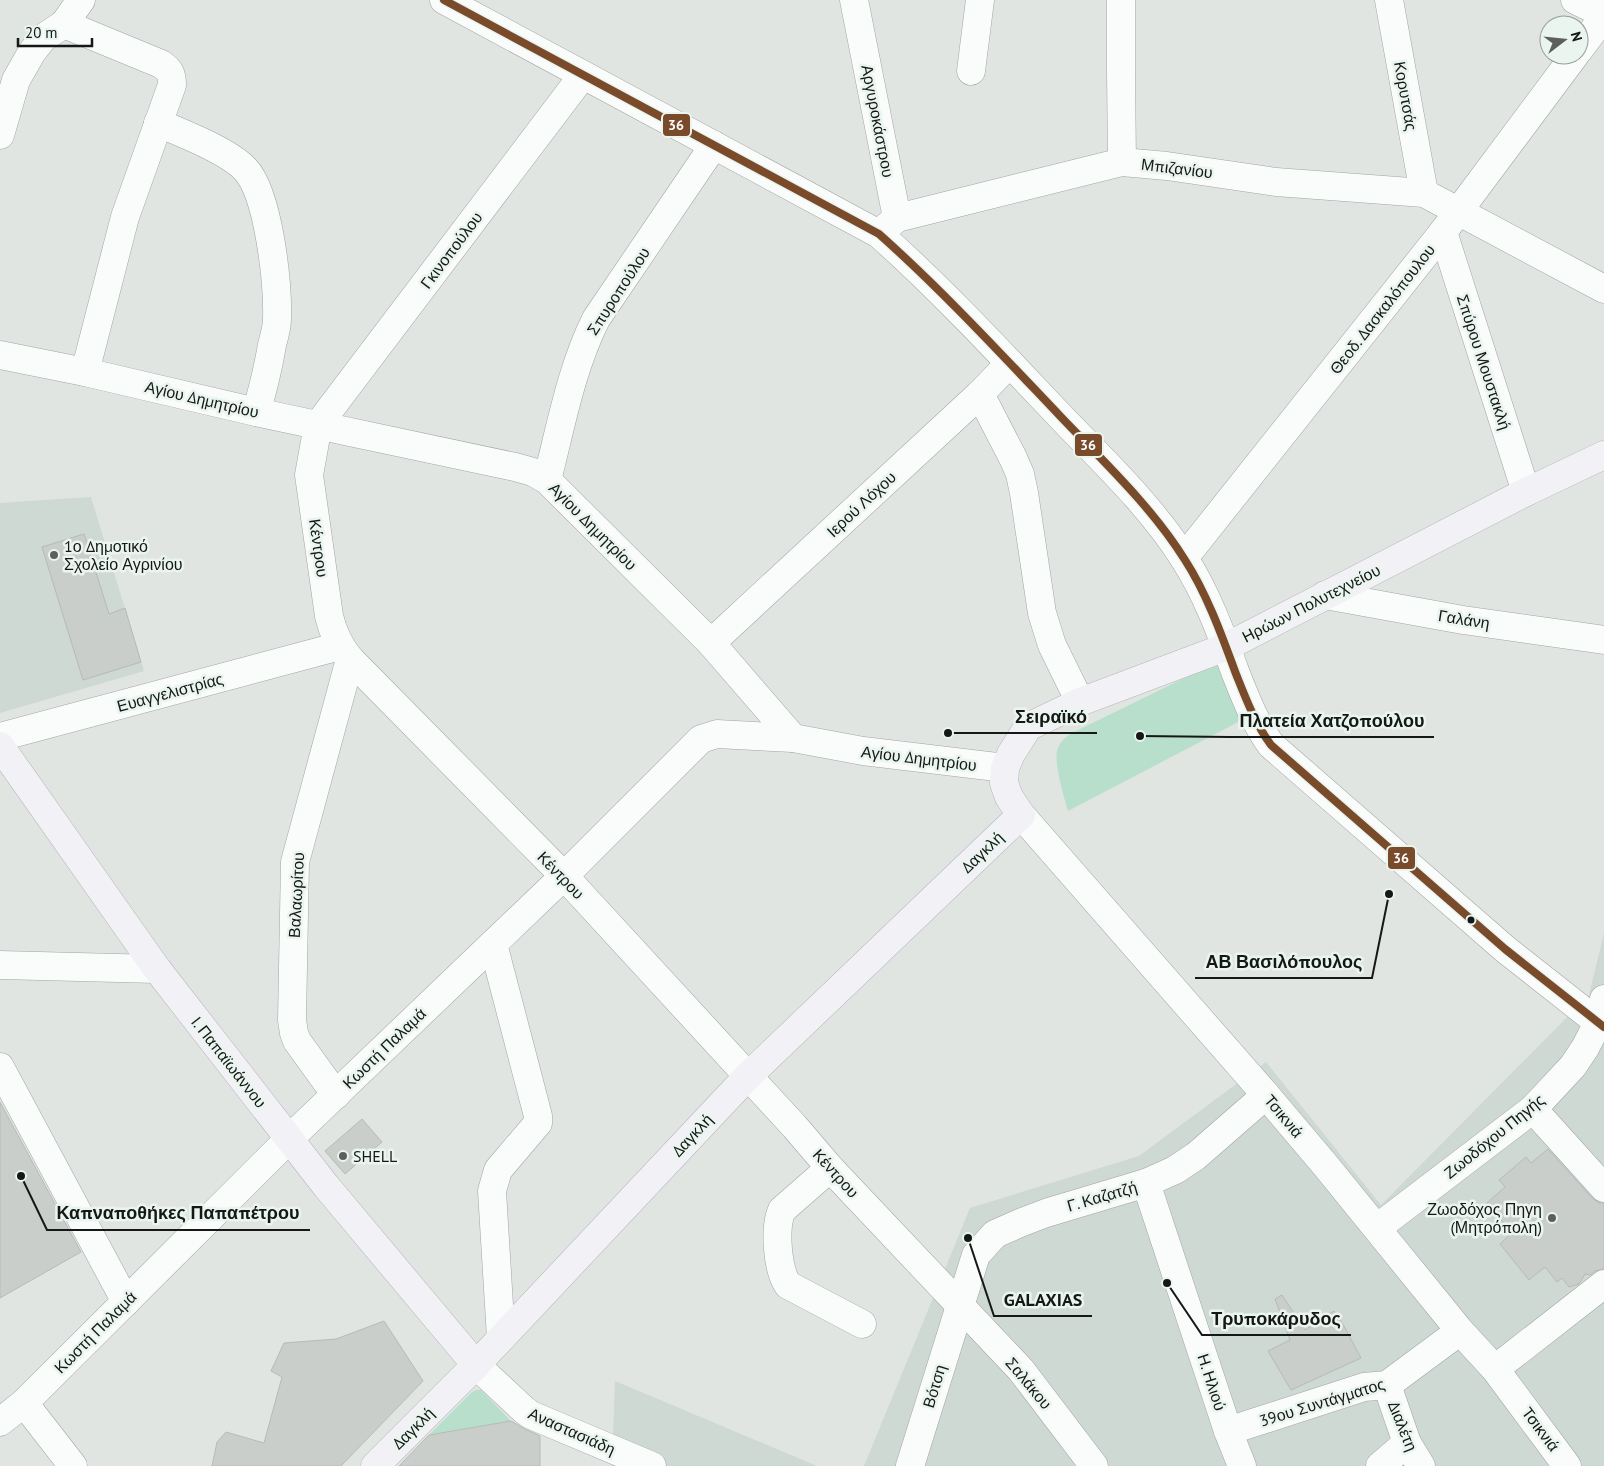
<svg xmlns="http://www.w3.org/2000/svg" width="1604" height="1466" font-family="'PT Sans',sans-serif">
  <style>
    .built { fill: #cdd9d2 }
    .green { fill: #b8dfcc }
    .building { fill: #cacecb; stroke: #b6bbb8 }
    .lines { fill: none; stroke-linecap: round; stroke-linejoin: round }
    .minor-casing { stroke: #a1a5a3; stroke-width: 29 }
    .major-casing { stroke: #b6b5bb; stroke-width: 29 }
    .minor { stroke: #fafbfb; stroke-width: 28 }
    .major { stroke: #f2f1f5; stroke-width: 28 }
    .bus-1-casing { stroke: #ebf5ef; stroke-width: 11 }
    .bus-1 { stroke: #7a4b2a; stroke-width: 8 }
    .poi-dot { fill: #5b605d; stroke: #ebf5ef; stroke-width: 2 }
    .bus-dot { fill: #141816; stroke: #ebf5ef; stroke-width: 2 }
    .labels { text-anchor: middle; dominant-baseline: central; stroke-width: 5; stroke-linejoin: round; paint-order: stroke }
    .street-label { font-size: 16px; fill: #141816; stroke: #ebf5ef }
    .poi-label { font-size: 16px; fill: #141816; stroke: #ebf5ef; text-anchor: start }
    .leader { fill: none; stroke: #141816; stroke-width: 2 }
    .callout-dot { fill: #141816; stroke: #ebf5ef; stroke-width: 2 }
    .callout-label { font-size: 18px; text-anchor: middle; font-weight: bold; fill: #141816; stroke: #ebf5ef; stroke-width: 5; stroke-linejoin: round; paint-order: stroke }
    .line-badge { stroke: #ebf5ef; stroke-width: 2 }
    .badge-label { font-size: 14px; text-anchor: middle; font-weight: bold; fill: #fff }
  </style>
  <rect width="100%" height="100%" fill="#e0e5e2"/>
  <g class="built">
    <path d="M91 497 144 671 0 713V503Z"/>
    <path d="M1604 933V1466H864L970 1208 1139 1156 1266 1062 1381 1205 1589 995Z"/>
    <path d="M615 1381 817 1466H612Z"/>
  </g>
  <g class="green">
    <path d="M1215 663H1224L1244 719 1068 811C1064 798 1054 763 1057 751 1059 743 1065 737 1072 733Z"/>
    <path d="M476 1390H481L511 1421 429 1435 471 1393Z"/>
  </g>
  <g class="building">
    <path d="M84 534 109 614 125 608 141 662 83 680 42 547Z"/>
    <path d="M0 1102 81 1252 0 1298Z"/>
    <path d="M362 1119 382 1142 345 1174 325 1151Z"/>
    <path d="M1548 1149 1592 1198 1599 1203H1604V1269L1595 1271 1590 1275 1585 1274 1579 1284 1569 1287 1562 1278 1557 1282 1545 1267 1529 1280 1500 1244 1512 1233 1487 1203 1505 1187 1499 1180 1526 1157 1531 1163Z"/>
    <path d="M1282 1295 1305 1330 1334 1311 1344 1326 1361 1358 1291 1390 1268 1351 1290 1340 1275 1299Z"/>
    <path d="M384 1321 423 1381 341 1466H212L217 1442 226 1432 264 1443 282 1377 271 1371 284 1343 336 1339Z"/>
    <path d="M511 1421 525 1429 540 1436V1466H399L429 1435Z"/>
  </g>
  <g class="lines">
    <g class="minor-casing">
      <g id="minor">
        <path d="M444 0 879 234C943 291 1002 355 1061 417 1103 461 1152 507 1185 560 1207 594 1222 636 1236 674 1246 699 1255 723 1271 745L1505 949 1604 1027"/>
        <path d="M854 0 897 218 883 230"/>
        <path d="M1121 0V74L1122 162"/>
        <path d="M1389 0 1424 193"/>
        <path d="M1575 0 1604 14"/>
        <path d="M64 24 161 64C170 70 172 74 172 85L125 217 85 372"/>
        <path d="M1579 50 1604 16"/>
        <path d="M971 71 980 0"/>
        <path d="M583 75 318 425 309 475 329 616C333 633 339 646 350 659L564 876 795 1127 830 1168 1021 1370 1094 1466"/>
        <path d="M158 123C182 133 228 151 245 169 269 194 278 284 277 319 277 328 274 337 272 345 268 368 263 390 256 412"/>
        <path d="M0 135 16 80 32 52 43 38 64 24 81 0"/>
        <path d="M897 218 1122 162 1167 166 1276 182 1424 193 1604 289"/>
        <path d="M1443 232 1526 492"/>
        <path d="M0 355 85 372 256 412 515 467 533 472 547 480 711 643 793 738 863 751 1005 768"/>
        <path d="M980 394 1013 458 1020 474 1024 493 1042 613 1052 645 1080 702"/>
        <path d="M547 480C561 426 571 369 596 319L714 145"/>
        <path d="M1184 558 1443 232 1575 55"/>
        <path d="M1325 595 1463 620 1604 640"/>
        <path d="M711 643 980 394 1010 363"/>
        <path d="M0 737 340 646"/>
        <path d="M1021 815 1266 1095 1326 1166 1460 1331 1495 1369 1567 1466"/>
        <path d="M493 944 538 1116V1123L498 1170 492 1191 501 1338"/>
        <path d="M0 965 157 969"/>
        <path d="M0 1067 126 1302"/>
        <path d="M336 1095 297 1041 294 1033 292 1020 295 862 350 659"/>
        <path d="M1533 1109 1604 1188"/>
        <path d="M830 1168 782 1210C774 1227 777 1269 788 1285L862 1324"/>
        <path d="M1146 1183 1228 1431 1242 1466"/>
        <path d="M1377 1228 1533 1109 1573 1066 1585 1048 1598 1023 1604 999"/>
        <path d="M476 1365 524 1410 531 1415 652 1466"/>
        <path d="M1495 1369 1604 1284"/>
        <path d="M1387 1385 1407 1443 1421 1466"/>
        <path d="M24 1403 73 1466"/>
        <path d="M0 1422 24 1403 289 1139 564 876 701 739 717 734 793 738"/>
        <path d="M1228 1431 1364 1387 1387 1385 1460 1331"/>
        <path d="M910 1466 976 1255 995 1234 1020 1223 1046 1213 1146 1183 1175 1170 1196 1156 1266 1095"/>
        <path d="M1380 1466 1407 1443"/>
      </g>
    </g>
    <g class="major-casing">
      <g id="major">
        <path d="M0 746 157 969 326 1186 476 1365"/>
        <path d="M375 1466 476 1365 747 1077 1021 815 1009 797 1004 783 1005 768 1011 754 1028 727 1080 702 1226 647 1526 492 1604 455"/>
      </g>
    </g>
    <use href="#minor" class="minor"/>
    <use href="#major" class="major"/>
    <g class="bus-1-casing">
      <path id="bus-1" d="M444 0 879 234C943 291 1002 355 1061 417 1103 461 1152 507 1185 560 1207 594 1222 636 1236 674 1246 699 1255 723 1271 745L1505 949 1604 1027"/>
    </g>
    <use href="#bus-1" class="bus-1"/>
  </g>
  <g class="poi-dot">
    <circle cx="54" cy="555" r="5"/>
    <circle cx="343" cy="1156" r="5"/>
    <circle cx="1552" cy="1218" r="5"/>
  </g>
  <circle class="bus-dot" cx="1471" cy="920" r="4.5"/>
  <g class="labels">
    <g class="street-label">
      <text transform="translate(1406 96) rotate(80)">Κορυτσάς</text>
      <text transform="translate(878 121) rotate(79)">Αργυροκάστρου</text>
      <text transform="translate(1177 168) rotate(7)">Μπιζανίου</text>
      <text transform="translate(451 250) rotate(-53)">Γκινοπούλου</text>
      <text transform="translate(618 291) rotate(-57)">Σπυροπούλου</text>
      <text transform="translate(1382 309) rotate(-52)">Θεοδ. Δασκαλόπουλου</text>
      <text transform="translate(1484 362) rotate(72)">Σπύρου Μουστακλή</text>
      <text transform="translate(202 399) rotate(13)">Αγίου Δημητρίου</text>
      <text transform="translate(861 504) rotate(-43)">Ιερού Λόχου</text>
      <text transform="translate(593 526) rotate(45)">Αγίου Δημητρίου</text>
      <text transform="translate(319 548) rotate(82)">Κέντρου</text>
      <text transform="translate(1311 603) rotate(-27)">Ηρώων Πολυτεχνείου</text>
      <text transform="translate(1464 619) rotate(9)">Γαλάνη</text>
      <text transform="translate(170 692) rotate(-15)">Ευαγγελιστρίας</text>
      <text transform="translate(919 758) rotate(7)">Αγίου Δημητρίου</text>
      <text transform="translate(982 852) rotate(-44)">Δαγκλή</text>
      <text transform="translate(561 875) rotate(46)">Κέντρου</text>
      <text transform="translate(296 895) rotate(-87)">Βαλαωρίτου</text>
      <text transform="translate(384 1048) rotate(-44)">Κωστή Παλαμά</text>
      <text transform="translate(229 1062) rotate(52)">Ι. Παπαϊωάννου</text>
      <text transform="translate(1284 1116) rotate(50)">Τσικνιά</text>
      <text transform="translate(692 1135) rotate(-47)">Δαγκλή</text>
      <text transform="translate(1494 1136) rotate(-39)">Ζωοδόχου Πηγής</text>
      <text transform="translate(836 1173) rotate(48)">Κέντρου</text>
      <text transform="translate(1102 1196) rotate(-16)">Γ. Καζατζή</text>
      <text transform="translate(95 1332) rotate(-45)">Κωστή Παλαμά</text>
      <text transform="translate(1212 1382) rotate(72)">Η. Ηλιού</text>
      <text transform="translate(1029 1383) rotate(50)">Σαλάκου</text>
      <text transform="translate(934 1386) rotate(-73)">Βότση</text>
      <text transform="translate(1322 1402) rotate(-17)">39ου Συντάγματος</text>
      <text transform="translate(1403 1426) rotate(68)">Διαλέτη</text>
      <text transform="translate(413 1428) rotate(-45)">Δαγκλή</text>
      <text transform="translate(1541 1429) rotate(53)">Τσικνιά</text>
      <text transform="translate(572 1431) rotate(24)">Αναστασιάδη</text>
    </g>
    <g class="poi-label">
      <text x="64" y="546">1ο Δημοτικό<tspan x="64" dy="18">Σχολείο Αγρινίου</tspan></text>
      <text x="353" y="1156">SHELL</text>
      <text x="1542" y="1209" text-anchor="end">Ζωοδόχος Πηγη<tspan x="1542" dy="18">(Μητρόπολη)</tspan></text>
    </g>
  </g>
  <path class="leader" d="M948 733L1005 733H1097M1140 736L1229 737H1434M1389 894L1372 978H1195M21 1176L47 1230H310M968 1238L994 1316H1092M1167 1283L1202 1335H1351"/>
  <g class="callout-dot">
    <circle cx="948" cy="733" r="5"/>
    <circle cx="1140" cy="736" r="5"/>
    <circle cx="1389" cy="894" r="5"/>
    <circle cx="21" cy="1176" r="5"/>
    <circle cx="968" cy="1238" r="5"/>
    <circle cx="1167" cy="1283" r="5"/>
  </g>
  <g class="callout-label">
    <text x="1051" y="723">Σειραϊκό</text>
    <text x="1332" y="727">Πλατεία Χατζοπούλου</text>
    <text x="1284" y="968">ΑΒ Βασιλόπουλος</text>
    <text x="178" y="1219">Καπναποθήκες Παπαπέτρου</text>
    <text x="1043" y="1306">GALAXIAS</text>
    <text x="1276" y="1325">Τρυποκάρυδος</text>
  </g>
  <g class="line-badge">
    <rect x="662" y="113" width="29" height="24" rx="5" fill="#7a4b2a"/>
    <rect x="1074" y="433" width="29" height="24" rx="5" fill="#7a4b2a"/>
    <rect x="1387" y="846" width="29" height="24" rx="5" fill="#7a4b2a"/>
  </g>
  <g class="badge-label">
    <text x="676" y="130">36</text>
    <text x="1088" y="450">36</text>
    <text x="1401" y="863">36</text>
  </g>
  <g transform="translate(1564 40) rotate(74)"><circle r="24" fill="#ebf5ef" stroke="#959d98"/>
  <path d="M0-4L9 19L0 12L-9 19Z" fill="#5b605d"/>
  <text y="-8" font-size="14" font-weight="bold" text-anchor="middle" fill="#141816">N</text>
  </g>
  <path d="M18 38v8h74v-8" fill="none" stroke="#141816" stroke-width="2.5"/>
  <text x="25" y="38" font-size="15" fill="#141816" stroke="#ebf5ef" stroke-width="4" paint-order="stroke">20 m</text>
</svg>
